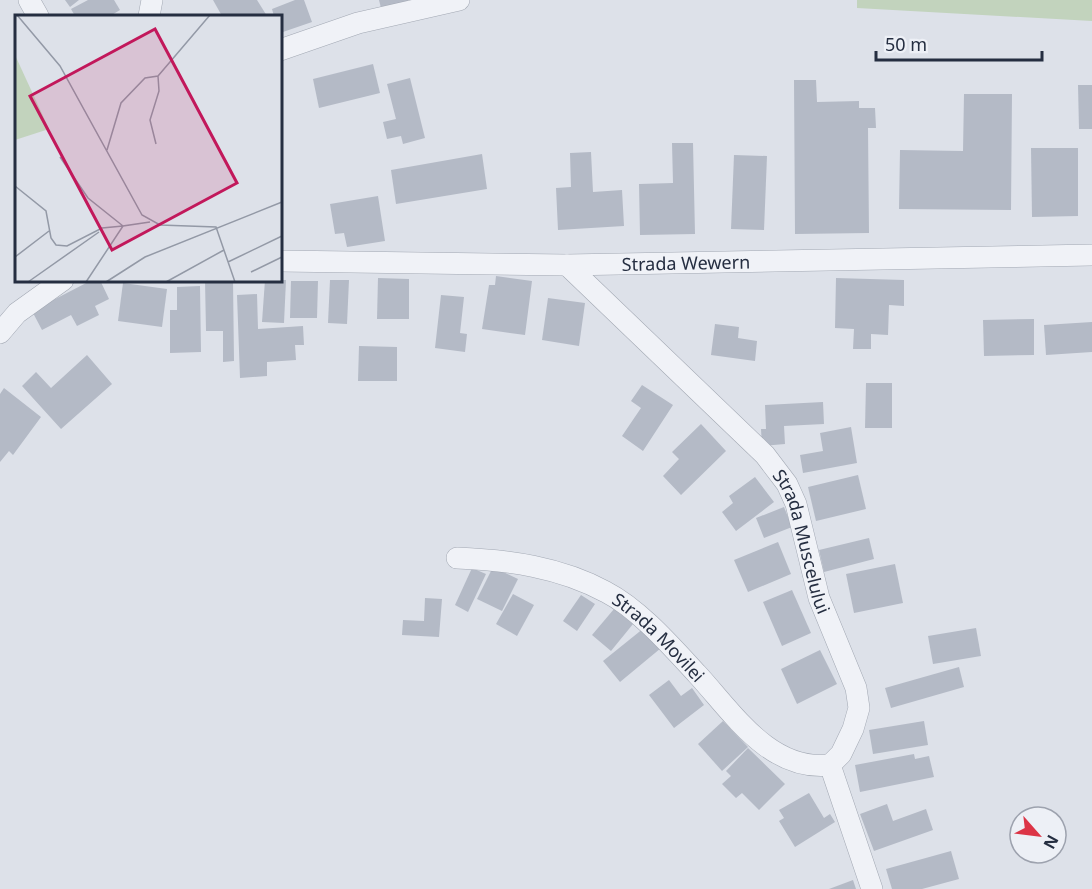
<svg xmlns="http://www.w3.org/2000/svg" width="1092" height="889" font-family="'Noto Sans',sans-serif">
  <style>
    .green { fill: #c2d3bd }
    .building { fill: #b4bac6 }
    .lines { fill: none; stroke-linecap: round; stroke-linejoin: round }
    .minor-casing { stroke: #a2a8b3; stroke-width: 22 }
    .minor { stroke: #f0f2f7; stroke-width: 21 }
    .labels { text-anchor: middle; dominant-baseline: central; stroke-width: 6; stroke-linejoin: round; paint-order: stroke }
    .street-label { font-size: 18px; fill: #252e41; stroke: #edf0f6 }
    .inset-road { fill: none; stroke: #9399a6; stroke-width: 1.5 }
    .view { fill: #c2185b; fill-opacity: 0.15; stroke: #c2185b; stroke-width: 3 }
    .inset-edge { fill: none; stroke: #252e41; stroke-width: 3 }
  </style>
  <rect width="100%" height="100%" fill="#dde1e9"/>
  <path class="green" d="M857 0H1092V21L857 8Z"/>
  <g class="building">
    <path d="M65 0H79L70 7Z"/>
    <path d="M88 0H114L120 10 110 16H75L71 9Z"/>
    <path d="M213 0H257L267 16H222Z"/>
    <path d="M295 0H304L312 22 280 33V16H274L272 9Z"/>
    <path d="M379 0H408V1L381 8Z"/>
    <path d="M373 64 380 93 319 108 313 79Z"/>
    <path d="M410 78 425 138 403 144 401 136 387 139 383 122 396 119 387 84Z"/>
    <path d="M794 80H816L817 102 859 101V108H875L876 128H868L869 233 795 234Z"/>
    <path d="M1078 85H1092V129H1079Z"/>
    <path d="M964 94H1012L1011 210 899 209 900 150 963 151Z"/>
    <path d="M672 143H693L695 234 640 235 639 184 673 183Z"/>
    <path d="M1031 148H1078V216L1032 217Z"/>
    <path d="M591 152 593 192 622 190 624 226 558 230 556 188 571 187 570 153Z"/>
    <path d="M482 154 487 189 396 204 391 170Z"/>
    <path d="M734 155 767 156 764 230 731 229Z"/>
    <path d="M378 196 385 241 347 247 344 233 335 234 330 204Z"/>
    <path d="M496 276 532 281 525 335 482 329 489 285H495Z"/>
    <path d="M378 278 409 279V319H377Z"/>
    <path d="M836 278 904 280V306L889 305 888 335 871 334V349H853L854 329 835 328Z"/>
    <path d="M92 280H100L109 299 95 306 99 315 77 326 71 315 42 330 32 311Z"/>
    <path d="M205 280H233L234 361 223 362V331H206Z"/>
    <path d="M265 280H286L284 323 262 322Z"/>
    <path d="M330 280H349L347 324 328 323Z"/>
    <path d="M291 281H318L317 318H290Z"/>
    <path d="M123 283 167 289 162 327 118 321Z"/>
    <path d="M200 286 201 352 170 353V310H177V287Z"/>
    <path d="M257 294 258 329 303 326 304 345H295L296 360 267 362V376L240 378 237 295Z"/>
    <path d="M441 295 464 297 460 333 467 334 465 352 435 348Z"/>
    <path d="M548 298 585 303 579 346 542 340Z"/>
    <path d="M1034 319V355L984 356 983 320Z"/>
    <path d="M1092 322V352L1046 355 1044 325Z"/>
    <path d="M715 324 739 327 738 338 757 341 755 361 711 355Z"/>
    <path d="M359 346 397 347V381H358Z"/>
    <path d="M87 355 112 384 61 429 22 386 36 372 51 388Z"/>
    <path d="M866 383H892V428H865Z"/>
    <path d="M642 385 673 405 643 451 622 436 641 408 631 401Z"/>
    <path d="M4 388 41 417 13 455 9 451 0 462V394Z"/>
    <path d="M823 402 824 424 784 426 785 444 762 446 761 429H766L765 405Z"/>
    <path d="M701 424 726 451 681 495 663 476 679 459 672 452Z"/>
    <path d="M851 427 857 463 803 473 800 455 823 451 820 433Z"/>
    <path d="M858 475 866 509 816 521 808 487Z"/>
    <path d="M755 477 774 502 736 531 722 512 733 503 729 496Z"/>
    <path d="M784 507 792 527 764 538 756 518Z"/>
    <path d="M869 538 874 559 824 572 819 550Z"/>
    <path d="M778 542 791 574 748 592 734 560Z"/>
    <path d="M895 564 903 603 854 613 846 574Z"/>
    <path d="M493 567 518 579 502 611 477 599Z"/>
    <path d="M472 568 486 574 468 612 455 605Z"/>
    <path d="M792 590 811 633 782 646 763 602Z"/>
    <path d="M513 594 534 605 517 636 496 624Z"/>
    <path d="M581 595 595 604 577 631 563 621Z"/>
    <path d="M425 598 442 599 439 637 402 635 403 620 424 621Z"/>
    <path d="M614 609 633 624 611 651 592 635Z"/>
    <path d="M644 628 661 648 620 682 603 661Z"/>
    <path d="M976 628 981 656 933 664 928 636Z"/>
    <path d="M820 650 837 684 797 704 781 669Z"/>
    <path d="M959 667 964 687 891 708 885 688Z"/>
    <path d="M669 680 681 696 692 688 704 705 674 728 649 695Z"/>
    <path d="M723 721 748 747 722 771 698 744Z"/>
    <path d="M924 721 928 745 873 754 869 730Z"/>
    <path d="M748 748 785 784 759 810 742 793 736 798 722 784 731 776 726 771Z"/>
    <path d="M914 754 915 759 929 756 934 777 860 792 855 765Z"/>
    <path d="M809 793 824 818 830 814 835 822 795 847 779 821 784 818 779 810Z"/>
    <path d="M887 804 893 821 926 809 933 830 874 851 860 814Z"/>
    <path d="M951 851 959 879 922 889H892L886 869Z"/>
    <path d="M853 880 856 889H829Z"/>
  </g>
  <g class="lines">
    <g class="minor-casing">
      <g id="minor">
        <path d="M29 0 38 16"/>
        <path d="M149 16 152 0"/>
        <path d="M280 50 358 23 459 0"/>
        <path id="s1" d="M280 261 567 265 1092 255"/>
        <path id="s2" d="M567 265 765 455 787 484 796 504 819 598 856 688 859 708 853 729 841 754 830 765"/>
        <path d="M0 333 17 313 63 280"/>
        <path id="s3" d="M457 558C508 560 560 567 606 592 639 609 672 647 697 674 733 713 770 772 830 765"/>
        <path d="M830 765 872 889"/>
      </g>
    </g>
    <use href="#minor" class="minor"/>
  </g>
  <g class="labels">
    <g class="street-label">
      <text stroke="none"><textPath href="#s1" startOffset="406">Strada Wewern</textPath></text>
      <text stroke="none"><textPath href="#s2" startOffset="370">Strada Muscelului</textPath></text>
      <text stroke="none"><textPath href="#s3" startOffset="224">Strada Movilei</textPath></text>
    </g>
  </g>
  <g transform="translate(15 15)">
    <rect width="267" height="267" fill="#dde1e9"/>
    <path d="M0 40 34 114 0 125Z" fill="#c2d3bd"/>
    <path class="inset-road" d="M2 0 45 51 127 200 145 210 201 212 220 267M141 129 135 105 144 76 143 61M92 135 106 88 130 63 143 61 195 0M45 142 73 183 108 211M0 171 31 196 36 223 41 230 52 231 87 213 108 211M0 242 34 216M213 247 267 221M236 257 267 242M13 267 84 217M71 267 108 211 135 207M91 267 130 242 267 187M151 267 209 235"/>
    <path class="view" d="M140 14 222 168 97 235 15 81Z"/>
    <rect width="267" height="267" class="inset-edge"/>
  </g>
  <g transform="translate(1038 835) rotate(118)"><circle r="28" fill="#edf0f6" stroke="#9da2ae" stroke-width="1.5"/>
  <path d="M0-4.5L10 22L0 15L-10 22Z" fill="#dc3446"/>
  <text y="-9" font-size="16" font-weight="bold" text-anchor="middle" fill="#252e41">N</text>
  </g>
  <path d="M876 51v9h166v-9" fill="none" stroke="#252e41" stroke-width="3"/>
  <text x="885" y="51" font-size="18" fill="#252e41" stroke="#edf0f6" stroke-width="4.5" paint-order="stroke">50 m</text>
</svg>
